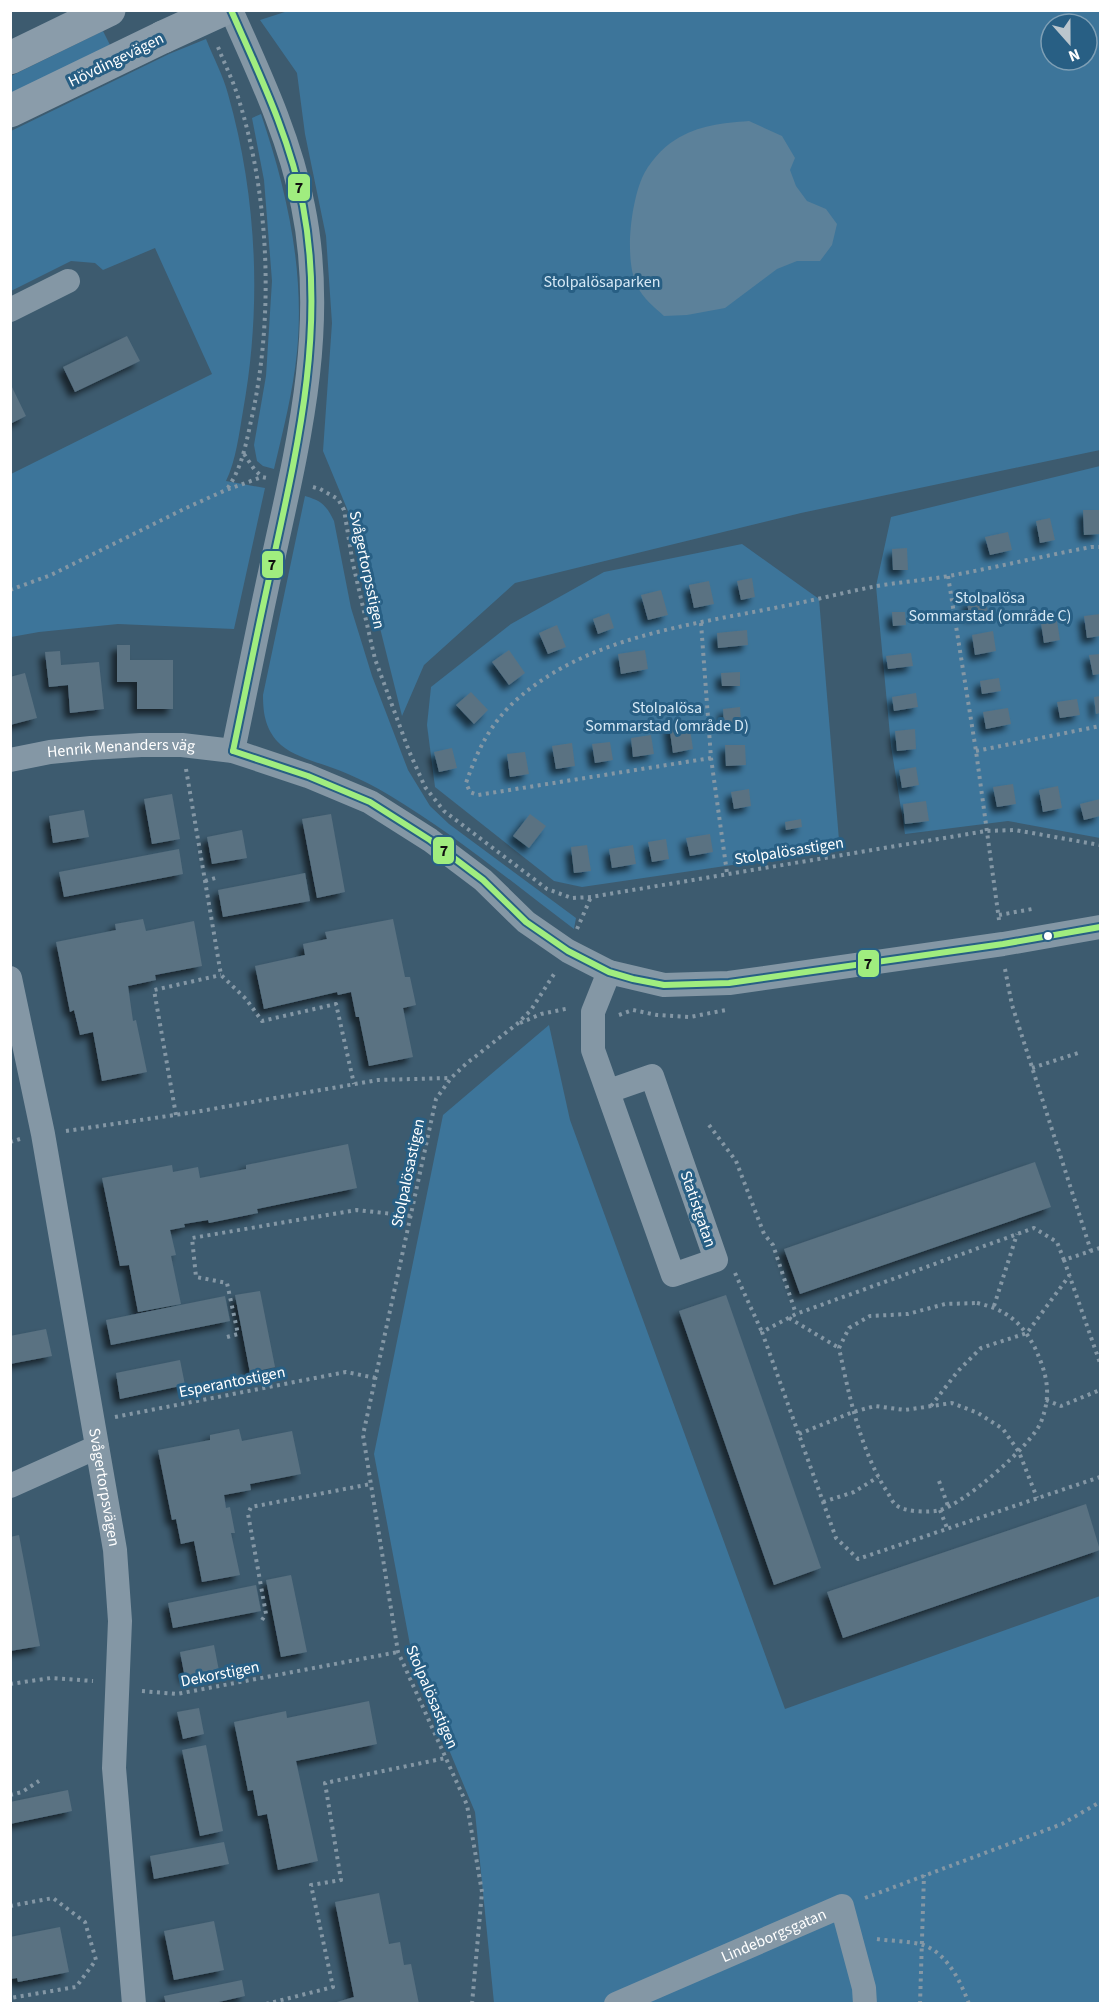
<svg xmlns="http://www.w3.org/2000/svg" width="1111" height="2014" font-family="'Source Sans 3',sans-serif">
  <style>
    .green { fill: #3d759a; fill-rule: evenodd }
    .water { fill: #5c819a }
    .building { fill: #5a7282; filter: url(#shadow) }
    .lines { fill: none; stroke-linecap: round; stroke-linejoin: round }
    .path { stroke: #8497a5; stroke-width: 4; stroke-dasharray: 3 4.5; stroke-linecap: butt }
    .street { stroke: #8497a5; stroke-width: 24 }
    .secondary { stroke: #8a9caa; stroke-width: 33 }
    .secondary-bridge { stroke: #8a9caa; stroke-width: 33 }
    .bus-1-casing { stroke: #285f84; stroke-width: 10 }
    .bus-1 { stroke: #a0ed7f; stroke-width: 6 }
    .bus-dot { fill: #fff; stroke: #285f84; stroke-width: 2 }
    .labels { text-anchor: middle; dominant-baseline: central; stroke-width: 6; stroke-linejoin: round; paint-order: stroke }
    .street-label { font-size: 16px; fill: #fff; stroke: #285f84 }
    .park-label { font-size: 16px; fill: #d6e9f6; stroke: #285f84 }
    .line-badge { stroke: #285f84; stroke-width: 2 }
    .pale-badge-label { font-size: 16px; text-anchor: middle; font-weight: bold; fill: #111 }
  </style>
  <defs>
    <filter id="shadow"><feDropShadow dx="-5.5" dy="5.5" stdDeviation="3" flood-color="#0009"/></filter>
  </defs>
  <rect width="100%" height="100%" fill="#3d5b6f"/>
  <g class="green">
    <path d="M291 10 1100 11V450L801 513 515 583 424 665 402 716 355 528 323 451 332 323 326 236 305 134 297 73 260 20ZM1051 24H1087V60H1051Z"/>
    <path d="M103 31 110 45 11 94V76Z"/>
    <path d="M206 39C213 57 223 75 228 94 257 196 262 306 243 411 239 434 236 460 226 481L265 488 234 629 118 624 39 632 11 637V474L212 374 155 248 103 270 95 263 71 261 11 291V131L169 54Z"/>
    <path d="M261 114C287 191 305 271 297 352 293 392 283 431 274 469L263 466 257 461 254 445 266 376 272 281 264 180 252 118Z"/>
    <path d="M1100 466V838L1008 821 905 834 891 746 876 586 891 517Z"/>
    <path d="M305 496C322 501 326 505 334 521L351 608 372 676 408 770 430 806 449 824 576 918 574 929C513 883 454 834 389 795 376 787 362 780 348 774 327 764 299 760 281 745 266 731 263 715 263 695Z"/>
    <path d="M742 544 819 599 839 840 739 864 582 887 554 881 435 787 427 725 431 687 511 624 604 572Z"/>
    <path d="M549 1025 570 1120 785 1709 1100 1596V2003H494L475 1812 414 1666 374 1454 443 1115Z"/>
  </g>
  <path class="water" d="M749 121 782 136 795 158 790 170 796 186 807 201 826 209 837 224 832 245 820 261H797L777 269 725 308 687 315 664 316C654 307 643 298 637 286 624 259 631 204 642 178 648 164 662 148 675 140 699 125 722 123 749 121Z"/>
  <g class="building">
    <path d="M127 336 140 361 75 392 63 367Z"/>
    <path d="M10 383 26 416 10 424Z"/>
    <path d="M1083 510H1100V534L1084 535Z"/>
    <path d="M1050 518 1055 540 1040 543 1036 521Z"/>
    <path d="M1008 532 1012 550 990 555 985 537Z"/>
    <path d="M907 548 908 570H893L892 549Z"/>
    <path d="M752 578 755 597 741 600 737 581Z"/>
    <path d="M709 581 714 604 694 608 689 585Z"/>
    <path d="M661 590 668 615 648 620 641 595Z"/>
    <path d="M986 599 988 614 969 616 967 601Z"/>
    <path d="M892 612H905L906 625 893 626Z"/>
    <path d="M609 613 614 628 598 634 593 619Z"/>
    <path d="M1100 614V636L1087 638 1084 616Z"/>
    <path d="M1057 621 1060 640 1044 643 1041 623Z"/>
    <path d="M557 625 566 647 548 654 539 633Z"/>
    <path d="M747 630 748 645 718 648 717 633Z"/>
    <path d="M993 631 996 651 975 655 972 635Z"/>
    <path d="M117 645H130V660H173V709H137V682H117Z"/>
    <path d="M509 650 525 673 509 685 492 662Z"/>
    <path d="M645 650 648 669 621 674 618 654Z"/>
    <path d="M60 651 61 665 99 662 104 709 70 713 68 685 49 687 45 652Z"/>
    <path d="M911 653 913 666 888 669 886 656Z"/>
    <path d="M1100 654V674L1093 675 1089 655Z"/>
    <path d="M740 672V686H722L721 673Z"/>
    <path d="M25 673 37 718 10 725V677Z"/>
    <path d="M999 678 1001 691 982 694 980 681Z"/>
    <path d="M471 692 488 710 474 724 456 705Z"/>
    <path d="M916 693 918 707 894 711 892 697Z"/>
    <path d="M1100 696V713L1096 714 1094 697Z"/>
    <path d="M1077 699 1080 715 1060 718 1057 702Z"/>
    <path d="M740 707 741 724 724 725 723 709Z"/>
    <path d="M1008 708 1011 724 986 729 983 712Z"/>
    <path d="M689 722 693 749 673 753 669 725Z"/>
    <path d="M915 729 916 749 897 751 895 731Z"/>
    <path d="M651 735 654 754 633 757 631 738Z"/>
    <path d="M610 742 613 760 595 763 592 744Z"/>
    <path d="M572 743 575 766 556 769 552 746Z"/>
    <path d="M725 745H745L746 765 726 766Z"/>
    <path d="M452 748 457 768 439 772 434 752Z"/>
    <path d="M525 752 529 774 510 777 507 754Z"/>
    <path d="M916 767 919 785 902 788 899 770Z"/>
    <path d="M1013 784 1016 804 997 807 993 787Z"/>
    <path d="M1058 786 1062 808 1043 812 1039 790Z"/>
    <path d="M749 789 751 806 734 809 731 792Z"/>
    <path d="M172 794 180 839 152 844 144 799Z"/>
    <path d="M1100 799V816L1084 820 1080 804Z"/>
    <path d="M926 801 929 821 905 824 903 804Z"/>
    <path d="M84 810 89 837 53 843 49 816Z"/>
    <path d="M331 814 345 892 317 898 302 819Z"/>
    <path d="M530 814 546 826 529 848 513 836Z"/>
    <path d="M801 819 802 827 786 830 785 822Z"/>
    <path d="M242 830 247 858 212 864 207 837Z"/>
    <path d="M710 834 713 852 690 856 686 838Z"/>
    <path d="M666 839 669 859 652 862 648 842Z"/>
    <path d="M587 845 591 871 574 873 571 847Z"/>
    <path d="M633 845 636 864 612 868 609 849Z"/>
    <path d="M179 849 183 874 64 897 59 872Z"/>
    <path d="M305 873 310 901 223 917 218 890Z"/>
    <path d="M143 919 146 931 194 921 202 966 155 975 156 980 128 986 133 1021 136 1020 147 1072 102 1081 93 1032 80 1035 74 1010 70 1012 56 942 116 930 115 924Z"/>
    <path d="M393 919 405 977H410L416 1005 403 1008 413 1057 369 1066 359 1017H356L351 992 338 995 337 992 264 1009 255 966 305 955 303 944 327 939 325 932Z"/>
    <path d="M348 1144 357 1188 257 1209 258 1213 209 1223 208 1220 184 1224 185 1227 170 1230 176 1255 171 1256 181 1304 138 1312 129 1265 120 1266 102 1178 172 1165 173 1172 198 1167 200 1178 246 1169V1165Z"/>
    <path d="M1035 1162 1051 1207 800 1294 784 1249Z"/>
    <path d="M260 1291 275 1367 250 1373 235 1295Z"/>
    <path d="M726 1295 821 1568 774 1585 679 1311Z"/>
    <path d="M225 1296 230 1321 111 1345 106 1320Z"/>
    <path d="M46 1329 52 1356 10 1364V1336Z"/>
    <path d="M180 1360 185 1385 120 1399 116 1373Z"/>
    <path d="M239 1429 242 1441 292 1431 301 1474 250 1484 251 1490 224 1495 226 1508 230 1507 235 1533H231L240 1575 202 1582 194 1541 181 1544 176 1519 172 1520 158 1450 210 1440V1435Z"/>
    <path d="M1086 1504 1100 1550 843 1638 827 1592Z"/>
    <path d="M19 1535 40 1646 10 1651V1537Z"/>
    <path d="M291 1575 307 1652 281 1657 266 1580Z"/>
    <path d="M256 1585 261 1611 173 1628 168 1603Z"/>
    <path d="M214 1645 219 1671 185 1678 180 1652Z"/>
    <path d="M369 1701 377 1744 296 1761 318 1861 278 1870 267 1814 258 1816 253 1790 248 1791 234 1722 286 1711 287 1718Z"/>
    <path d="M199 1708 204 1734 183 1739 177 1712Z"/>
    <path d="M206 1745 223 1831 200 1836 182 1750Z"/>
    <path d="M68 1790 72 1811 10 1824V1802Z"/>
    <path d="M224 1842 229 1864 154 1879 150 1856Z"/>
    <path d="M379 1893 389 1944 400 1942 404 1965 411 1964 419 2004H330L354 1997 335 1902Z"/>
    <path d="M214 1921 224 1970 174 1980 164 1931Z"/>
    <path d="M60 1927 69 1972 18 1982 17 1978 10 1979V1937Z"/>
    <path d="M242 1980 245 1996 210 2004H166L164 1996Z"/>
  </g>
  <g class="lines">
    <g class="path">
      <path d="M218 47C224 63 232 78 237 94 269 192 274 311 253 412 247 438 243 467 227 489"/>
      <path d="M244 454 254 469 262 477"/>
      <path d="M313 487 320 489 338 499 344 510 353 564 375 659 409 751 425 787 444 811 547 889 572 898 591 897 986 831 1015 830 1100 845"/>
      <path d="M948 576 976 751 999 920"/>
      <path d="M10 590 51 575 186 508 226 490 262 477 267 478"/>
      <path d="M701 623 711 758 727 873"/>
      <path d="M976 751 1100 726"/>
      <path d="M711 758 478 795 470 792 466 783C481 740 497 712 535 685 605 634 701 623 784 606 815 600 846 592 877 586 901 582 925 580 949 576 997 567 1044 556 1091 547H1100"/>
      <path d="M186 769 221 975 246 999 262 1021 336 1004 354 1084"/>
      <path d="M205 881 219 877"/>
      <path d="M999 915 1032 909"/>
      <path d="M577 929 591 897"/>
      <path d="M1005 969 1012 1005 1091 1251"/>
      <path d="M619 1015 633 1010 657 1015 690 1017 726 1010"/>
      <path d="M520 1023 541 1014 570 1008"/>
      <path d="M1032 1068 1078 1053"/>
      <path d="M176 1115 154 990 221 975"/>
      <path d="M709 1125 736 1161 764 1234 773 1245 796 1314"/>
      <path d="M66 1131 195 1112 378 1080 450 1078"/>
      <path d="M10 1142 20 1139"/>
      <path d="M1100 1248 1064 1260 1100 1363"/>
      <path d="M1064 1260 1057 1242 1034 1228 796 1314 762 1332 836 1538 858 1559 1100 1477"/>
      <path d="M735 1273 762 1332"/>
      <path d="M977 1303C1005 1309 1022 1322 1035 1348 1047 1374 1052 1394 1041 1422 1032 1445 964 1504 940 1510 930 1513 904 1512 896 1505 892 1502 889 1494 886 1490 860 1449 849 1395 839 1348L849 1328 870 1316 908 1314 945 1304Z"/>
      <path d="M994 1306 1017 1234"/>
      <path d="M789 1318 839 1348"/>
      <path d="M227 1337 238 1334 227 1283 196 1277 192 1238 357 1210 411 1216"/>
      <path d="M1046 1400 1061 1406 1100 1390"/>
      <path d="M931 1406 958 1371 981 1348 1027 1333 1069 1276"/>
      <path d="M115 1417 346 1372 376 1378"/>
      <path d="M799 1434 853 1412 875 1406 905 1410 952 1403 978 1413 1003 1429 1019 1452 1037 1498"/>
      <path d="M939 1481 948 1506"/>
      <path d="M823 1502 854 1492 878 1477"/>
      <path d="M940 1510 947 1528"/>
      <path d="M262 1620 266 1614 248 1514 251 1507 371 1484"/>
      <path d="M10 1684 51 1678 93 1681"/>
      <path d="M142 1691 177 1694 398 1652"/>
      <path d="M10 1795 22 1792 39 1781"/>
      <path d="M865 1898 1062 1824 1100 1802"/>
      <path d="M10 1906 53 1898 85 1922 96 1960 76 1987 10 1998"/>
      <path d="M877 1939C891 1941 906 1941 920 1944 946 1951 960 1980 969 2004"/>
      <path d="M266 2004 333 1987 311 1885 341 1880 325 1783 446 1758"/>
      <path d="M472 2004 482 1892 467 1805 398 1652 363 1435 436 1099 451 1078 467 1063 517 1024 531 1010 556 971"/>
      <path d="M920 2004 924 1875"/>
    </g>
    <g class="street">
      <path d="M231 10C259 73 290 138 303 206 329 333 295 457 268 582 256 638 245 694 233 751"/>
      <path d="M10 310 68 281"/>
      <path id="s1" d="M10 760 50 752 91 748 141 745H182L233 751 308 776 370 802 430 840 483 880 526 922 568 951 609 972 664 985 729 983 1003 944 1100 927"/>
      <path d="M609 972 593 1012V1050L673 1275 716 1260 652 1076 609 1091"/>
      <path id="s2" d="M10 978 43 1134 115 1550 120 1621 114 1768 134 2004"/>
      <path d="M10 1486 97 1447"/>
      <path id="s3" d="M616 2004 842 1906 864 1988 865 2004"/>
    </g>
    <g class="secondary">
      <path d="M10 58 109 10"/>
      <path d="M10 111 163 37"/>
    </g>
    <path class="secondary-bridge" d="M163 37 222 10"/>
    <g class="bus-1-casing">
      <g id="bus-1">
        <path d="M231 10C259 74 290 137 303 206 326 327 298 446 272 565 258 627 246 689 233 751"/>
        <path d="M233 751 308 776 370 802 430 840 483 880 526 922 568 951 609 972 633 979 664 985 729 983 1003 944 1100 927"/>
      </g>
    </g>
    <use href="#bus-1" class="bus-1"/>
  </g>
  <circle class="bus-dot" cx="1048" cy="936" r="5"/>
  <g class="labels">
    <g class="street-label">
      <text transform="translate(116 60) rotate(-26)">Hövdingevägen</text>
      <text transform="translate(367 570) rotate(78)">Svågertorpsstigen</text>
      <text stroke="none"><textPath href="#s1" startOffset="112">Henrik Menanders väg</textPath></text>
      <text transform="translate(789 851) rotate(-9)">Stolpalösastigen</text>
      <text transform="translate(408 1173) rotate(-78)">Stolpalösastigen</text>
      <text transform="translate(698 1209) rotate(71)">Statistgatan</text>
      <text transform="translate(232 1382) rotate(-11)">Esperantostigen</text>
      <text stroke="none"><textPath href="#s2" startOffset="518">Svågertorpsvägen</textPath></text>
      <text transform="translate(220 1674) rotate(-11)">Dekorstigen</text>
      <text transform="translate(432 1697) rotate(67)">Stolpalösastigen</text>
      <text stroke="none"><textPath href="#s3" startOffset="172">Lindeborgsgatan</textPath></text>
    </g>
    <g class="park-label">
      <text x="602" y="282">Stolpalösaparken</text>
      <text x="990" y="598">Stolpalösa<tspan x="990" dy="18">Sommarstad (område C)</tspan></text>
      <text x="667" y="708">Stolpalösa<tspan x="667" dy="18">Sommarstad (område D)</tspan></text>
    </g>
  </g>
  <g class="line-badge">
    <rect x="287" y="173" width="24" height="29" rx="6" fill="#a0ed7f"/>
    <rect x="261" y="550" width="23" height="29" rx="6" fill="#a0ed7f"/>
    <rect x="432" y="836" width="23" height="29" rx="6" fill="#a0ed7f"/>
    <rect x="857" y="949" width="23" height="29" rx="6" fill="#a0ed7f"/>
  </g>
  <g class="pale-badge-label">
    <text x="299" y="193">7</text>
    <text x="272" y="570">7</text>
    <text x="444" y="856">7</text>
    <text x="868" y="969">7</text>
  </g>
  <rect width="1111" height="2014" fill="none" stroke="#ffffff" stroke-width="24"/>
  <g transform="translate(1069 42) rotate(159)"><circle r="28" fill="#285f84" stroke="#7e9fb5" stroke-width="1.5"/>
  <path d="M0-4.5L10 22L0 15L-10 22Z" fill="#bbc6cd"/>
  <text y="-9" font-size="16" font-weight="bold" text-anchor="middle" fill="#ffffff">N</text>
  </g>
</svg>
